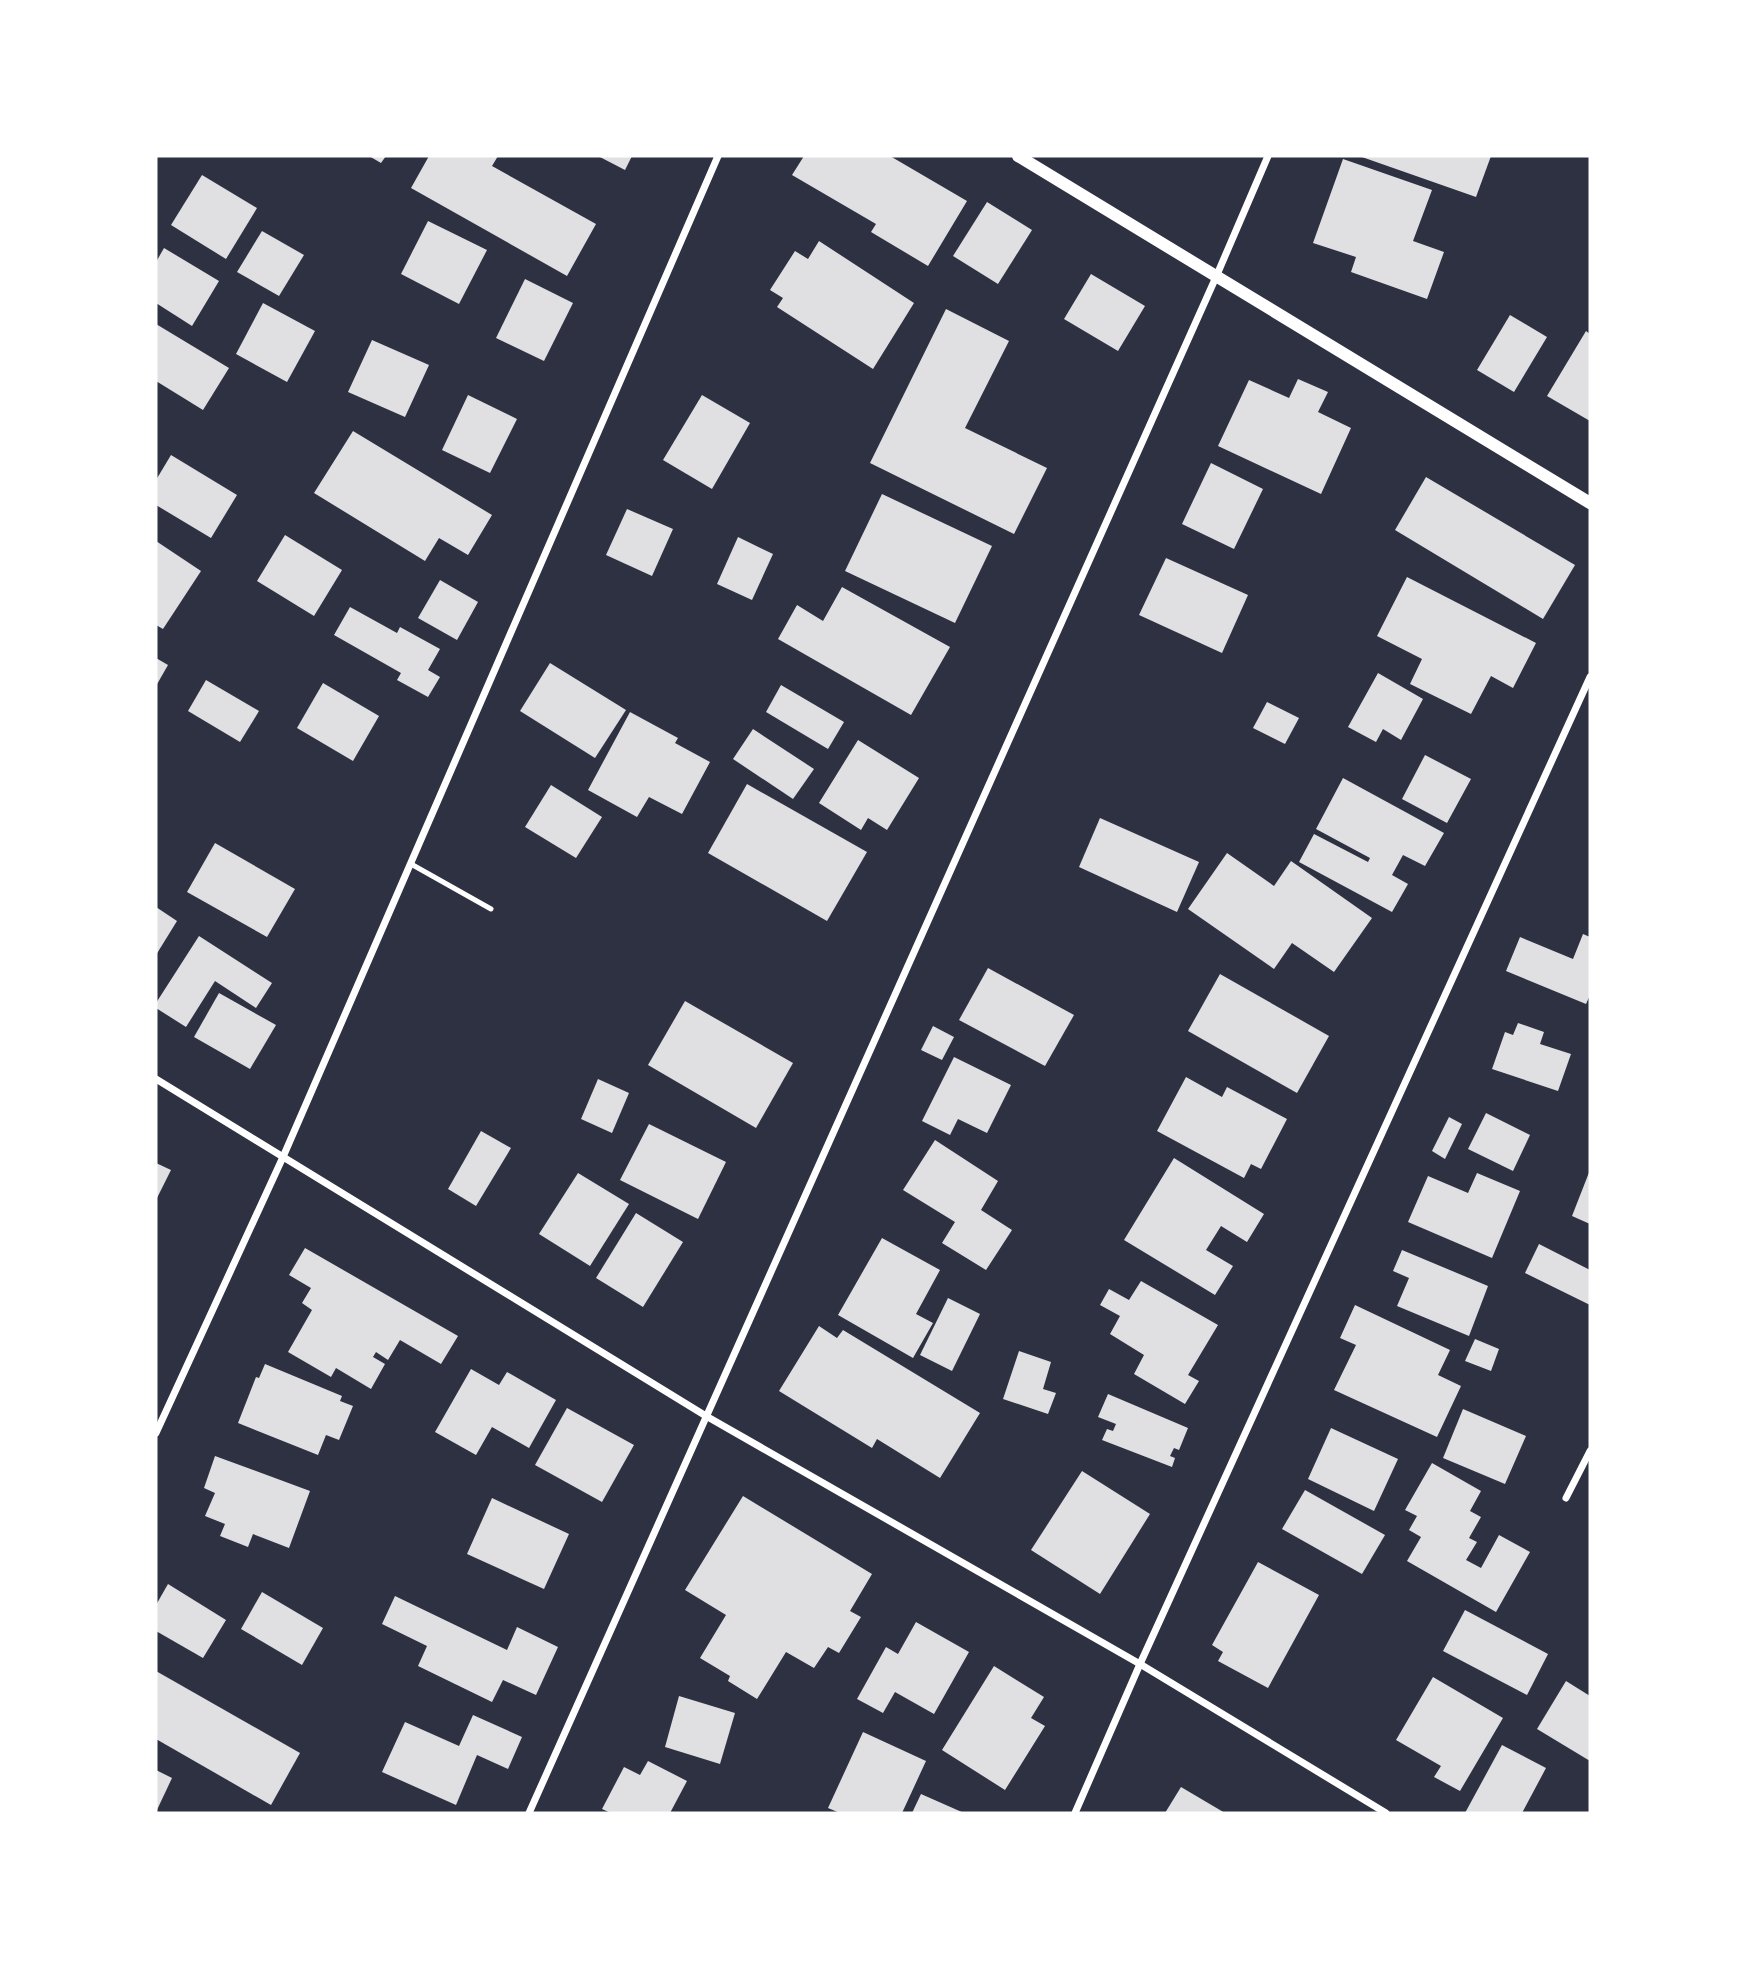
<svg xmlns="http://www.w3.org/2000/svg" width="1746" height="1969" font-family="Quicksand,sans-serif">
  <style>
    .building { fill: #e0e0e3 }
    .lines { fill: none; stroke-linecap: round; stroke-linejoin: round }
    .service { stroke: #fff; stroke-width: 5 }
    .minor { stroke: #fff; stroke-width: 7 }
    .tertiary { stroke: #fff; stroke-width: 12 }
  </style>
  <rect width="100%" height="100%" fill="#2d3142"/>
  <g class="building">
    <path d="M369 156H386L381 163Z"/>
    <path d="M429 156H498L492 166 596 224 567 276 411 188Z"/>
    <path d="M598 156H632L625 170Z"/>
    <path d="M804 156H890L967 201 928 266 871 232 876 224 792 175Z"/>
    <path d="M1359 156H1491L1476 197Z"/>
    <path d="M1343 159 1432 190 1413 241 1444 252 1427 299 1351 272 1356 257 1313 243Z"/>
    <path d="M202 175 257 208 226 259 171 225Z"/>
    <path d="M987 202 1032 230 998 284 953 256Z"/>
    <path d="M428 221 487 250 459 304 401 274Z"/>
    <path d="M262 231 304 255 279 296 237 272Z"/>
    <path d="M819 241 914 303 873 369 777 307 783 298 770 290 795 251 808 259Z"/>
    <path d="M164 248 219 281 192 326 156 303V262Z"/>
    <path d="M1091 274 1145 306 1118 351 1064 319Z"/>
    <path d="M525 279 573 303 544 361 496 338Z"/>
    <path d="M263 303 315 331 287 382 236 354Z"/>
    <path d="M946 309 1009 341 965 428 1047 468 1014 534 870 463Z"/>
    <path d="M1510 315 1547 337 1514 392 1477 370Z"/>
    <path d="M156 324 229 368 203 410 156 381Z"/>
    <path d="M1586 331 1590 334V421L1547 396Z"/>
    <path d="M372 340 429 365 405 417 348 392Z"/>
    <path d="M1298 379 1328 392 1318 412 1351 428 1321 494 1218 446 1249 380 1289 398Z"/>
    <path d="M468 395 517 419 490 473 442 450Z"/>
    <path d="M702 395 750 423 712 489 663 460Z"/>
    <path d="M353 431 492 515 468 555 439 538 425 561 314 493Z"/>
    <path d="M171 455 237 495 211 538 156 505V480Z"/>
    <path d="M1211 463 1263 489 1234 549 1182 524Z"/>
    <path d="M1426 477 1575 565 1543 619 1395 530Z"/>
    <path d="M882 494 992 546 955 623 845 571Z"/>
    <path d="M627 509 673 529 652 576 606 555Z"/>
    <path d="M285 535 342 570 314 616 257 581Z"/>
    <path d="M738 537 773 554 752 600 717 584Z"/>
    <path d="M156 541 201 571 163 629 156 625Z"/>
    <path d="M1166 558 1248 595 1222 653 1139 615Z"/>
    <path d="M1407 577 1536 643 1513 688 1491 676 1471 714 1410 684 1422 659 1377 636Z"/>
    <path d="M440 580 478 602 457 640 418 618Z"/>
    <path d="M842 587 950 647 911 715 778 639 797 605 823 621Z"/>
    <path d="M350 607 397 633 400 627 440 649 428 670 440 677 428 697 397 680 401 673 334 635Z"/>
    <path d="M156 658 168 665 156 686Z"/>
    <path d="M550 663 626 710 595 758 520 711Z"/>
    <path d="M1378 673 1423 699 1401 740 1383 729 1376 742 1348 727Z"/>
    <path d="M206 680 259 711 240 742 188 711Z"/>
    <path d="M323 683 379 716 353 761 297 728Z"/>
    <path d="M781 685 844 722 828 749 766 712Z"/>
    <path d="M1267 702 1299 718 1285 744 1253 728Z"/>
    <path d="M630 712 678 738 675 743 710 762 682 814 649 797 637 817 588 790Z"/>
    <path d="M753 729 814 769 793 799 733 759Z"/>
    <path d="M858 740 919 778 887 830 868 818 861 830 819 803Z"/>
    <path d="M1425 755 1471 779 1447 823 1402 799Z"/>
    <path d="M1343 778 1444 833 1425 866 1403 855 1392 875 1408 884 1392 912 1299 862 1314 834 1368 862 1370 858 1316 829Z"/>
    <path d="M747 784 867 852 827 921 708 853Z"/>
    <path d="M551 785 602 817 576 858 525 827Z"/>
    <path d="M1100 818 1199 862 1177 912 1079 867Z"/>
    <path d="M215 843 295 889 267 937 187 892Z"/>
    <path d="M1227 853 1274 886 1291 861 1372 918 1334 972 1292 943 1274 969 1188 909Z"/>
    <path d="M156 907 177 921 156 955Z"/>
    <path d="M1583 934 1590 937V995L1586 1004 1506 971 1520 937 1573 959Z"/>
    <path d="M199 936 272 983 256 1008 215 981 186 1027 156 1008V1003Z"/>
    <path d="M988 968 1074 1015 1045 1066 959 1020Z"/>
    <path d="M1220 974 1329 1036 1297 1093 1188 1031Z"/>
    <path d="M219 993 276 1025 250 1069 194 1037Z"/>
    <path d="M685 1001 793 1063 756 1128 648 1065Z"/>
    <path d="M1518 1023 1544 1032 1540 1044 1571 1054 1558 1091 1492 1069 1505 1032 1513 1035Z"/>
    <path d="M933 1026 954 1037 942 1060 921 1050Z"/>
    <path d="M954 1057 1011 1085 987 1133 958 1119 950 1135 922 1121Z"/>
    <path d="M1186 1077 1222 1097 1227 1087 1287 1119 1261 1169 1251 1164 1244 1178 1157 1131Z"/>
    <path d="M598 1079 629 1093 612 1133 581 1119Z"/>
    <path d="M1486 1113 1530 1135 1513 1171 1468 1149Z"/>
    <path d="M1449 1117 1462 1124 1445 1159 1432 1151Z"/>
    <path d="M649 1124 726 1162 698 1219 620 1180Z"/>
    <path d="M481 1131 511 1148 476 1206 448 1189Z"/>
    <path d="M935 1140 998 1181 981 1210 1012 1230 986 1270 942 1243 955 1222 903 1190Z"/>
    <path d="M1174 1158 1264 1214 1247 1242 1221 1226 1206 1250 1233 1266 1215 1295 1124 1240Z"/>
    <path d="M156 1163 171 1170 156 1200Z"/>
    <path d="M1590 1170V1224L1572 1216Z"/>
    <path d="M578 1173 629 1204 590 1266 539 1234Z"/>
    <path d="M1477 1173 1520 1191 1492 1258 1408 1222 1428 1176 1468 1193Z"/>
    <path d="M636 1213 683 1242 643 1307 596 1278Z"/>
    <path d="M882 1238 940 1270 916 1314 933 1323 913 1358 838 1315Z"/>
    <path d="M1539 1244 1590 1270V1305L1525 1273Z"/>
    <path d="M305 1248 458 1336 441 1364 400 1340 388 1360 376 1352 373 1357 385 1364 371 1389 336 1368 331 1377 288 1352 312 1310 302 1303 311 1288 289 1275Z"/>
    <path d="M1402 1250 1488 1286 1469 1336 1397 1306 1409 1278 1393 1271Z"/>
    <path d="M1141 1281 1218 1325 1188 1375 1199 1381 1185 1404 1134 1374 1144 1355 1110 1334 1120 1316 1100 1305 1109 1289 1129 1300Z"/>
    <path d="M948 1298 980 1314 952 1371 920 1355Z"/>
    <path d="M1355 1305 1450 1350 1438 1375 1461 1386 1437 1437 1334 1390 1356 1345 1340 1338Z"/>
    <path d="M819 1326 837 1338 843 1330 980 1413 940 1478 877 1439 872 1448 779 1391Z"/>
    <path d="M1475 1339 1499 1349 1491 1371 1465 1361Z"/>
    <path d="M1019 1351 1051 1362 1043 1389 1056 1393 1048 1414 1003 1399Z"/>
    <path d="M265 1364 342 1396 340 1401 353 1406 339 1440 326 1435 318 1455 238 1423 256 1377 259 1378Z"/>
    <path d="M471 1369 499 1385 507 1372 556 1400 529 1448 492 1427 476 1455 435 1432Z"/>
    <path d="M1108 1394 1188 1428 1179 1450 1174 1448 1170 1456 1175 1458 1172 1467 1102 1440 1107 1429 1113 1431 1116 1424 1098 1417Z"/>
    <path d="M567 1408 634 1445 602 1502 535 1465Z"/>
    <path d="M1463 1409 1526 1436 1505 1484 1443 1458Z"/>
    <path d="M1331 1428 1398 1459 1374 1511 1308 1479Z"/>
    <path d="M215 1456 310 1491 289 1548 253 1534 248 1547 220 1536 225 1524 205 1516 215 1493 204 1488Z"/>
    <path d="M1432 1463 1481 1491 1470 1511 1481 1517 1469 1538 1477 1542 1466 1560 1481 1568 1499 1535 1530 1552 1496 1612 1407 1561 1421 1537 1409 1530 1417 1516 1405 1510Z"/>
    <path d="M1082 1471 1150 1514 1100 1594 1031 1550Z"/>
    <path d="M1305 1490 1385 1535 1362 1574 1282 1529Z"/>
    <path d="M743 1496 872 1574 850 1611 861 1617 839 1653 828 1647 814 1668 786 1652 757 1699 728 1681 730 1676 700 1658 726 1615 685 1590Z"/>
    <path d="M492 1498 569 1534 544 1589 467 1554Z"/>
    <path d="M1258 1562 1319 1595 1268 1688 1218 1661 1223 1652 1212 1645Z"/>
    <path d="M168 1584 226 1620 203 1658 156 1631V1605Z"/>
    <path d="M262 1592 323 1628 302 1665 241 1629Z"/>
    <path d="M395 1596 507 1650 517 1627 558 1647 536 1695 503 1680 492 1702 418 1666 427 1646 382 1624Z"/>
    <path d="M1465 1610 1548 1654 1527 1695 1443 1651Z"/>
    <path d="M916 1622 969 1652 934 1714 895 1692 883 1713 857 1699 886 1647 898 1654Z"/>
    <path d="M994 1666 1044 1697 1031 1718 1045 1726 1005 1790 942 1750Z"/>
    <path d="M156 1671 300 1753 271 1805 156 1739Z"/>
    <path d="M1433 1677 1503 1718 1460 1791 1434 1777 1441 1766 1396 1740Z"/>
    <path d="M1566 1681 1590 1696V1761L1537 1729Z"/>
    <path d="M679 1696 735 1713 720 1764 665 1747Z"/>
    <path d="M473 1715 522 1737 508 1769 477 1755 456 1805 382 1772 405 1722 459 1746Z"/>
    <path d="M863 1732 926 1761 902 1813H840L828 1808Z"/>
    <path d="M1502 1745 1546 1768 1522 1813H1465Z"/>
    <path d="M648 1761 687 1781 670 1813H611L602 1809 624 1767 640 1775Z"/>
    <path d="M156 1770 172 1778 156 1812Z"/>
    <path d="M1181 1787 1225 1813H1165Z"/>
    <path d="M921 1794 964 1813H912Z"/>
  </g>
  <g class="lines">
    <path class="service" d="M411 864 491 909"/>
    <g class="minor">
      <path d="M156 1079 706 1416 1140 1664 1386 1813"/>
      <path d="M156 1433 283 1157 718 156"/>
      <path d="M1566 1498 1590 1451"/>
      <path d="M529 1813 1216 277 1268 156"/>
      <path d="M1075 1813 1140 1664 1590 677"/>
    </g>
    <path class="tertiary" d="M1018 156 1590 503"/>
  </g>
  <rect width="1746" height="1969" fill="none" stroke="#ffffff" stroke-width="315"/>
</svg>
